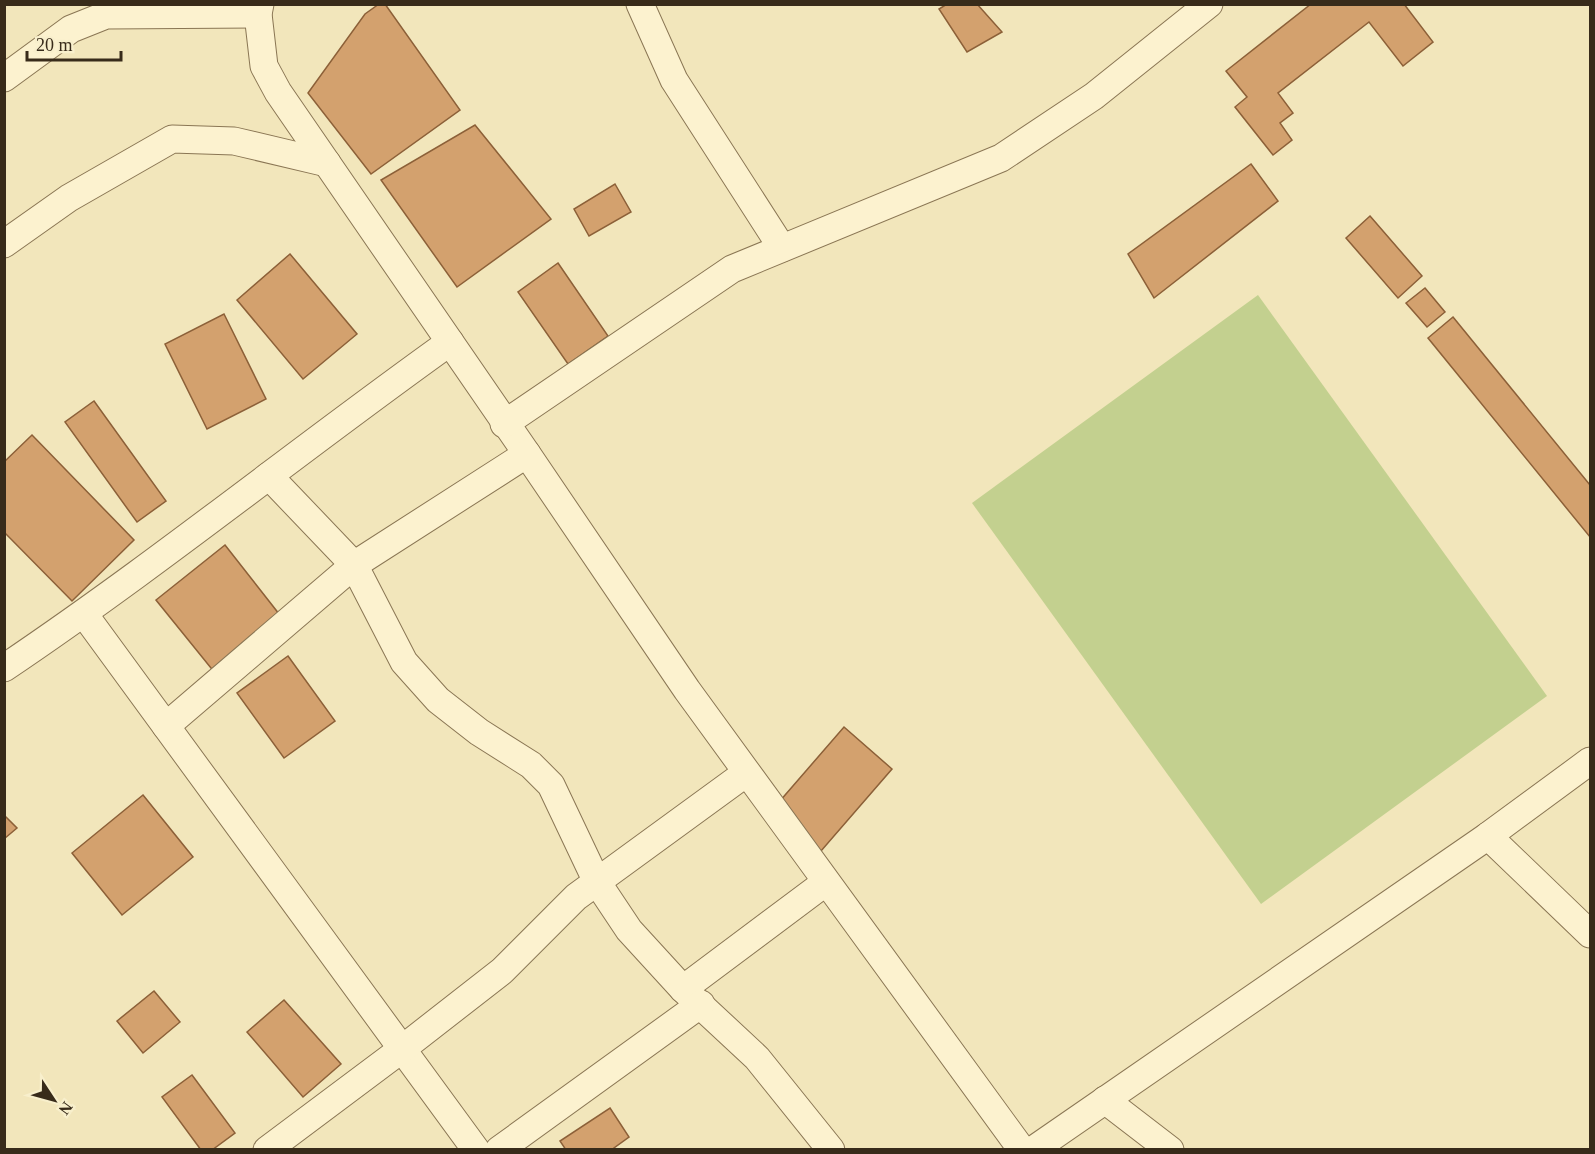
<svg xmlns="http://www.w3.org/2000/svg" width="1595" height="1154" font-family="'Times New Roman',serif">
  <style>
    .green { fill: #c3d08f }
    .building { fill: #d3a16e; stroke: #8c6038; stroke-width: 1.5 }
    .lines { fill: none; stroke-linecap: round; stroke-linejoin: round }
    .street-casing { stroke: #8a7654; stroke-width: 29 }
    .street { stroke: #fcf2cf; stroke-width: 27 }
  </style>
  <rect width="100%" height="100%" fill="#f2e6bb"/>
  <path class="green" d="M1258 295 1547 696 1261 904 972 503Z"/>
  <g class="building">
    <path d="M379 4H385L460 110 371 174 308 93 365 14Z"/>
    <path d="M947 4H977L1002 32 967 52 939 9Z"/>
    <path d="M1311 4H1404L1433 42 1403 66 1369 22 1278 93 1293 113 1280 123 1292 140 1273 155 1235 107 1247 97 1226 71Z"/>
    <path d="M475 125 551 219 457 287 381 180Z"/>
    <path d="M1251 164 1278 201 1154 298 1128 254Z"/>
    <path d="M615 184 631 212 589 236 574 209Z"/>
    <path d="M1370 216 1422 276 1398 298 1346 238Z"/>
    <path d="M290 254 357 334 303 379 237 300Z"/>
    <path d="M558 263 608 336 568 364 518 292Z"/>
    <path d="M1425 288 1445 312 1427 327 1406 303Z"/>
    <path d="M224 314 266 399 207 429 165 344Z"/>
    <path d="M1453 317 1590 485V537L1428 338Z"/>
    <path d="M94 401 166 501 137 522 65 422Z"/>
    <path d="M32 435 134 540 72 601 4 532V462Z"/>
    <path d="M225 545 283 619 215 673 156 600Z"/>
    <path d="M288 656 335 721 284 758 237 693Z"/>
    <path d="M844 727 892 769 821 851 773 809Z"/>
    <path d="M143 795 193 857 122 915 72 853Z"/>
    <path d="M4 815 17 828 4 839Z"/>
    <path d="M154 991 180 1022 143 1053 117 1021Z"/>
    <path d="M284 1000 341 1064 303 1097 247 1032Z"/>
    <path d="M192 1075 235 1133 212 1150H201L162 1097Z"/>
    <path d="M610 1108 629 1137 614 1148 615 1150H566L560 1141Z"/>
  </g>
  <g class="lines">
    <g class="street-casing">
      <g id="street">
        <path d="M260 4 258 14 264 66 278 92 527 454 687 690 1022 1150"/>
        <path d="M640 4 674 80 782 248"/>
        <path d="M4 78 71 29 106 15 258 14"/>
        <path d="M4 244 69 198 172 139 234 141 327 163"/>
        <path d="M504 424 732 269 1001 158 1094 96 1209 4"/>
        <path d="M269 476 354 565 404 662 438 700 479 732 531 765 551 785 597 882 629 930 683 989 757 1058 831 1150"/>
        <path d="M84 614 476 1150"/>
        <path d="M4 668C157 565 300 449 450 342"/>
        <path d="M166 726 354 565 527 454"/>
        <path d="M1488 836 1590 934"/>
        <path d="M683 989 826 882"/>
        <path d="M1105 1100 1170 1150"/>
        <path d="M267 1150 402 1049 502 971 576 897 746 773"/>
        <path d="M499 1150 701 1004"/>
        <path d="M1033 1150 1488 836 1590 761"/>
      </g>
    </g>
    <use href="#street" class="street"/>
  </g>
  <rect width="1595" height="1154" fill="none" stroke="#382b1a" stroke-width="12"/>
  <g transform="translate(54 1100) rotate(126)" stroke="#f8efcc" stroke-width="4.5" paint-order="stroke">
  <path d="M0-4.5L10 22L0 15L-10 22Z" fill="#382b1a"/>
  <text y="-9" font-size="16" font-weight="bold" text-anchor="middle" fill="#382b1a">N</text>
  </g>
  <path d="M27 51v9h94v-9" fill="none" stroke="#382b1a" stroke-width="3"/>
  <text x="36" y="51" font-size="18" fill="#382b1a" stroke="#f8efcc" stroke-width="4.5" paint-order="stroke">20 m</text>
</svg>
